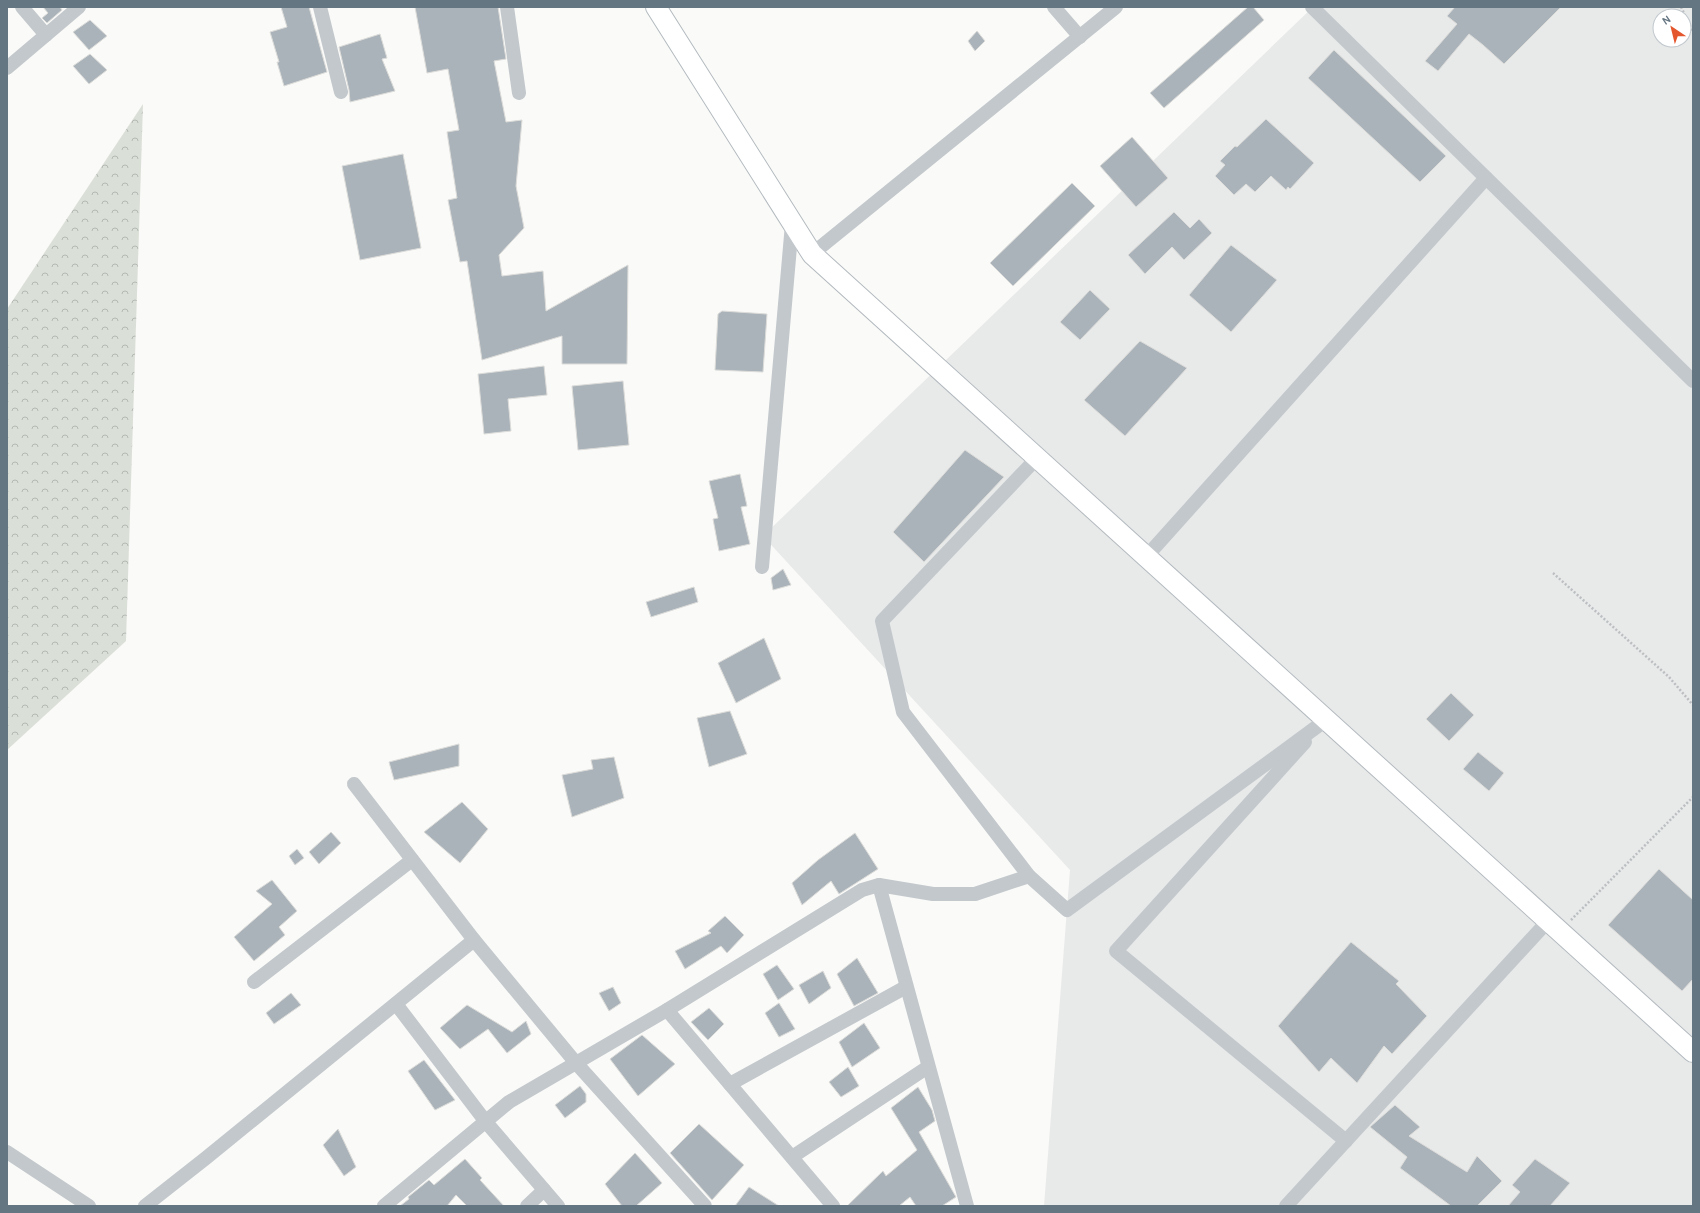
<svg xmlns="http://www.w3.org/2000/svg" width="1700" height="1213" font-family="Karla,sans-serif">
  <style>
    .built { fill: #e8e9e9; fill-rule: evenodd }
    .forest { fill: url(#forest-crowns) }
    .building { fill: #aab3b9; stroke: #dcdcda }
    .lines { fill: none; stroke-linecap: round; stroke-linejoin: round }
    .secondary-casing { stroke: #b3babf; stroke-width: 22 }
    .path { stroke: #bbbfc2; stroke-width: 2.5; stroke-dasharray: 2 2; stroke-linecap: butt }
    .minor { stroke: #c3c8cc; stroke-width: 14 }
    .secondary { stroke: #fff; stroke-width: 20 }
  </style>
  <defs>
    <pattern id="forest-crowns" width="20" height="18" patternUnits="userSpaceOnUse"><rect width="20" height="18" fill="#dadfd7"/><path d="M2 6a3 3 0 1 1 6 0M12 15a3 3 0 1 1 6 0" fill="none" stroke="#b4b9b4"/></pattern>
  </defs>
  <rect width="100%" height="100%" fill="#fafaf8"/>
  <path class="built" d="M1313 7H1693V1206H1044L1070 870 763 536ZM1660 16H1684V40H1660Z"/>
  <path class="forest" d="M143 104 126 641 7 750V309Z"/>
  <g class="building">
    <path d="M43 7H60L62 10 47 23 42 18 48 13Z"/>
    <path d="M281 7H309L327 72 284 86 277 62H279L270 32 287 27Z"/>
    <path d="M415 7H498L506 59 494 61 506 122 522 120 516 186 524 228 499 255 502 276 543 271 546 311 628 265 627 364H562V336L482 360 467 261 460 262 448 200 457 198 447 132 459 130 448 69 427 73Z"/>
    <path d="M1248 7H1253L1264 20 1164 108 1150 93Z"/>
    <path d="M1455 7H1561L1504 64 1483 45 1469 34 1438 71 1425 61 1457 24 1447 16Z"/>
    <path d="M90 20 107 36 89 50 73 32Z"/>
    <path d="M977 31 985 41 975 51 968 41Z"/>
    <path d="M380 34 387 58 382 59 395 91 350 102 349 90 339 47Z"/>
    <path d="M1334 50 1446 156 1420 182 1308 78Z"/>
    <path d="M90 54 107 70 89 84 73 66Z"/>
    <path d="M1266 119 1314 163 1290 189 1288 187 1286 190 1271 176 1255 192 1246 184 1234 195 1215 176 1225 165 1220 161 1235 146 1237 147Z"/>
    <path d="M1132 137 1168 178 1136 207 1100 166Z"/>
    <path d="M403 154 421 248 360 260 342 166Z"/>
    <path d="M1072 183 1095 206 1013 286 990 263Z"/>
    <path d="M1174 212 1190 228 1199 219 1212 233 1184 260 1172 247 1145 274 1128 255Z"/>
    <path d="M1231 245 1277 280 1231 332 1189 295Z"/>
    <path d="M1090 290 1110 309 1080 340 1060 322Z"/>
    <path d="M722 311 767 314 763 372 715 370 718 314Z"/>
    <path d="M1140 341 1187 368 1125 436 1084 400Z"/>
    <path d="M544 366 547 395 508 399 511 431 484 434 478 374Z"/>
    <path d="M623 381 629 445 578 450 572 386Z"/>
    <path d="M965 450 1004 477 924 562 893 532Z"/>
    <path d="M740 474 747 506 741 507 750 544 719 551 713 519 718 518 709 481Z"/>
    <path d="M783 569 791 585 773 590 771 578Z"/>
    <path d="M694 587 698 602 651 617 646 602Z"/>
    <path d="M764 638 781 679 736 703 718 663Z"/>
    <path d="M1451 693 1474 715 1449 741 1426 719Z"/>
    <path d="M730 711 747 754 709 767 697 718Z"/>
    <path d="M459 744V766L394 780 389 762Z"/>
    <path d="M1478 752 1504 773 1489 791 1463 769Z"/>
    <path d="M614 757 624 798 572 817 562 775 593 769 591 760Z"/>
    <path d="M462 802 488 829 460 863 424 832Z"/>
    <path d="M331 832 341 843 319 864 309 852Z"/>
    <path d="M855 833 878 869 839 894 831 881 802 905 792 883 818 860Z"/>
    <path d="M297 849 304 858 295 865 289 856Z"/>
    <path d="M1659 869 1693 900V979L1682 991 1608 925Z"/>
    <path d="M272 880 297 911 279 927 285 935 254 961 234 937 272 904 256 891Z"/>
    <path d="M725 916 744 935 727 953 721 946 685 969 675 951 711 933 708 931Z"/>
    <path d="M1351 942 1399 981 1396 984 1427 1016 1392 1054 1384 1046 1357 1083 1331 1058 1319 1072 1278 1026Z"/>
    <path d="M857 958 878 993 854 1006 837 974Z"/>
    <path d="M777 965 794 989 778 1000 763 974Z"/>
    <path d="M823 971 831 988 809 1004 799 985Z"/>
    <path d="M613 987 621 1003 609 1011 599 993Z"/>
    <path d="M291 993 301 1005 274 1024 266 1013Z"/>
    <path d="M779 1003 795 1029 779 1037 765 1013Z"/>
    <path d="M467 1005 512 1032 526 1021 531 1034 507 1053 488 1029 460 1049 440 1028Z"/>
    <path d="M709 1008 724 1024 708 1040 691 1022Z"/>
    <path d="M864 1023 880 1048 852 1067 839 1042Z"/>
    <path d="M642 1035 675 1064 638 1096 610 1059Z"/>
    <path d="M424 1060 455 1100 435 1110 408 1071Z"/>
    <path d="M848 1067 859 1086 841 1097 829 1082Z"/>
    <path d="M580 1086 586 1094V1102L565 1118 555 1105Z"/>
    <path d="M918 1087 932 1110 935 1121 919 1132 956 1197 942 1206H916L910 1197 899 1206H847L883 1171 886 1176 917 1150 891 1108Z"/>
    <path d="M1395 1105 1420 1127 1409 1136 1467 1172 1477 1156 1502 1181 1477 1206H1451L1400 1168 1407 1157 1370 1127Z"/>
    <path d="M699 1124 744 1165 712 1200 670 1153Z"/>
    <path d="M338 1129 356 1167 344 1176 323 1145Z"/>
    <path d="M635 1153 662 1183 636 1206H622L605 1184Z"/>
    <path d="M465 1159 482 1178 480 1180 504 1206H467L456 1195 447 1206H400L409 1199 408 1197 429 1180 434 1185Z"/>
    <path d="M1535 1159 1570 1183 1550 1206H1508L1520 1192 1512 1185Z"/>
    <path d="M749 1187 779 1206H735Z"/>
  </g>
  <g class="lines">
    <g class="secondary-casing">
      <path id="secondary" d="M656 7 812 254 1693 1052"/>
    </g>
    <g class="path">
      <path d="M1681 7 1693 32"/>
      <path d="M1553 573 1669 677 1693 705"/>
      <path d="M1571 920 1693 797"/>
    </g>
    <g class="minor">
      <path d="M22 7 46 35"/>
      <path d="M320 7 341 92"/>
      <path d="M507 7 519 93"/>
      <path d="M1054 7 1080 37"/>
      <path d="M1312 7 1693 381"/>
      <path d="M7 68 79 7"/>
      <path d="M812 254 1116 7"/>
      <path d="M1037 458 882 621 903 712 1029 876 1067 910 1326 720"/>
      <path d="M1146 557 1486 178"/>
      <path d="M762 567 792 224"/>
      <path d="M1305 742 1116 951 1346 1141"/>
      <path d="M354 784 474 940"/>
      <path d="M879 885 967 1206"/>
      <path d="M254 982 412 860"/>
      <path d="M396 1004 486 1122 558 1206"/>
      <path d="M667 1010 833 1206"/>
      <path d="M730 1084 906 987"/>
      <path d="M7 1152 89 1206"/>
      <path d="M792 1157 928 1067"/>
      <path d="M145 1206 206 1158 474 940 576 1063 705 1206"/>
      <path d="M384 1206 509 1102 667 1010 862 890 879 885 933 894H975L1029 876"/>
      <path d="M527 1206 544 1190"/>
      <path d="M1286 1206 1548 921"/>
    </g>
    <use href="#secondary" class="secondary"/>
  </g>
  <rect width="1700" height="1213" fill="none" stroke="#657683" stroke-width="16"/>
  <g transform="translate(1672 28) rotate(325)"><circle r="19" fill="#ffffff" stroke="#c1c8cd"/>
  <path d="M0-3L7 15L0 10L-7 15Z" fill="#e4572e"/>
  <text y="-6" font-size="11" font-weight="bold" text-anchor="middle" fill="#657683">N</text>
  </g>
</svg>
